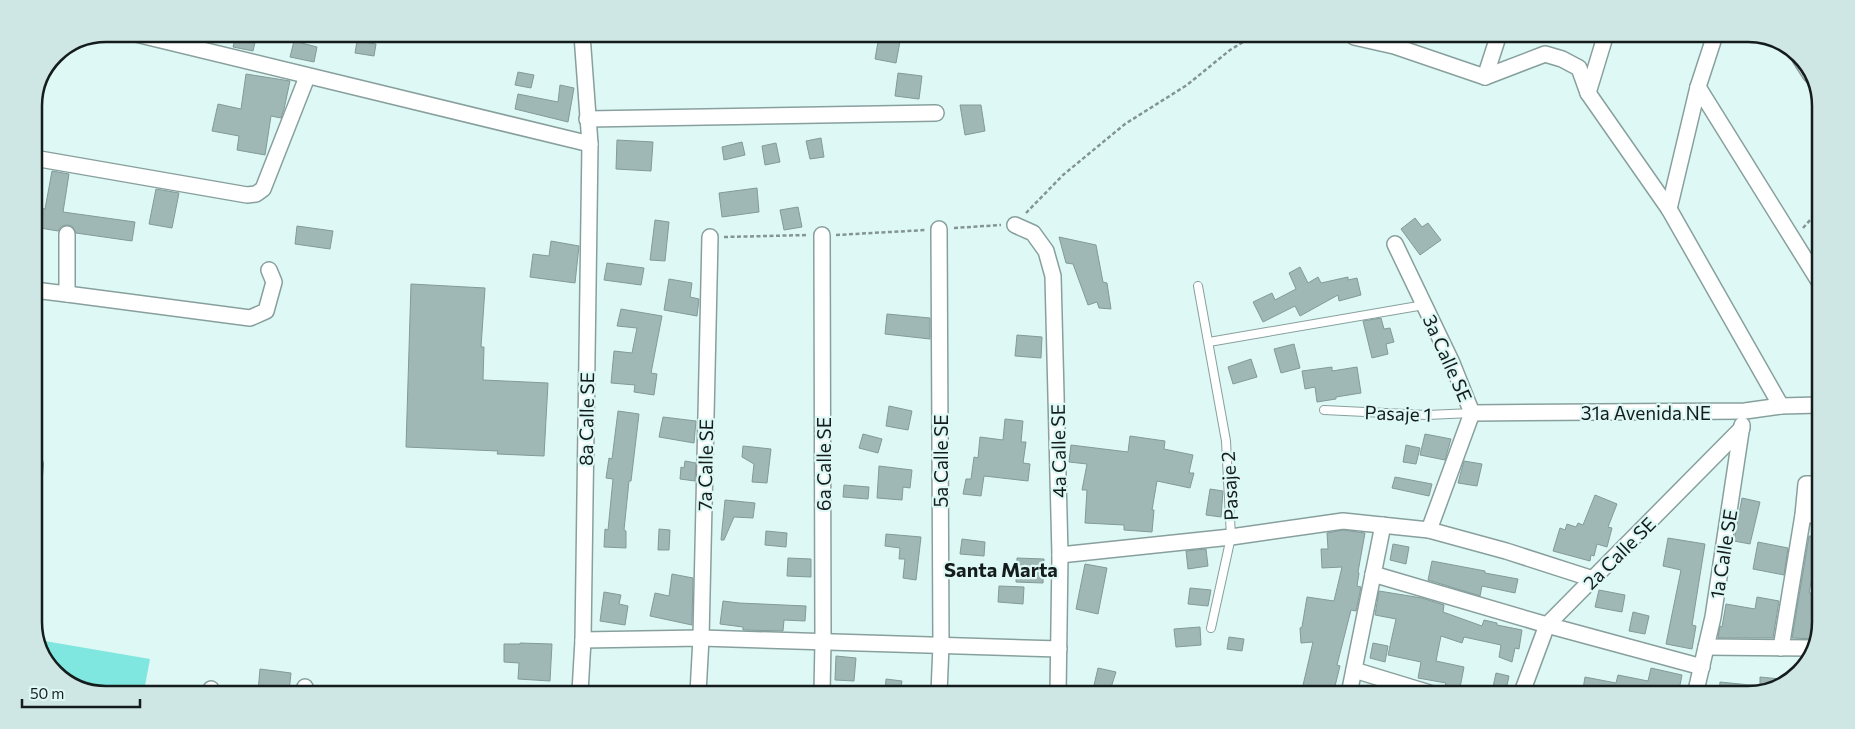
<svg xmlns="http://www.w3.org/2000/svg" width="1855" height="729" font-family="Commissioner,sans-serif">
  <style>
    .green { fill: #7fe7df }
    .building { fill: #9fb7b5; stroke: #839b98 }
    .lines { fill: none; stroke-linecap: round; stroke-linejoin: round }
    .service-casing { stroke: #88a09d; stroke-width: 10 }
    .minor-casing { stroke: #88a09d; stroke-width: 18 }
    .path { stroke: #839593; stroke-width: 2.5; stroke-dasharray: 4 2.5; stroke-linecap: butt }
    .service { stroke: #fff; stroke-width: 8 }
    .minor { stroke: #fff; stroke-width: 15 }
    .labels { text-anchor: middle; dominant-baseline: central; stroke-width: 4.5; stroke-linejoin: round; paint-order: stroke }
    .street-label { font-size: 19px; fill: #141d1c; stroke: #def8f5 }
    .neighbourhood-label { font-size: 20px; font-weight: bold; fill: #141d1c; stroke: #def8f5 }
    .rim { fill: none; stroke: #141d1c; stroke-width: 2.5 }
  </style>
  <rect width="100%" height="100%" fill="#def8f5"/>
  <path class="green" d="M39 640 150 659 144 691H83L49 666Z"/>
  <g class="building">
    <path d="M236 34H257L253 51 233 47Z"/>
    <path d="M879 36H901L896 63 875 59Z"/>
    <path d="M294 41 317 47 314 62 290 57Z"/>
    <path d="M357 41 376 44 374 56 355 53Z"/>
    <path d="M518 72 534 75 531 88 515 85Z"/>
    <path d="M898 73 922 76 919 99 895 96Z"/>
    <path d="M246 74 290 81 284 109 281 118 271 116 265 155 237 150 239 136 212 131 218 104 241 109Z"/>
    <path d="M560 85 574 88 568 122 515 109 518 94 558 102Z"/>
    <path d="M960 105H981L985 131 965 135Z"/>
    <path d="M821 138 824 157 810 159 806 141Z"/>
    <path d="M617 140 653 142 651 171 616 169Z"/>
    <path d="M742 142 745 155 724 160 722 147Z"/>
    <path d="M776 143 780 162 765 165 762 146Z"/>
    <path d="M52 171 69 174 63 212 135 222 132 241 76 233 72 226 67 225 62 226 58 231 34 227V207L45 209Z"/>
    <path d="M757 188 759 212 722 217 719 193Z"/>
    <path d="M156 189 179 193 172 228 149 224Z"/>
    <path d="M798 207 802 227 784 230 780 210Z"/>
    <path d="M1415 218 1422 227 1428 223 1441 240 1420 255 1401 229Z"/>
    <path d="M655 220 669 222 665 261 650 260Z"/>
    <path d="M297 226 333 231 330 249 295 244Z"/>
    <path d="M1059 237 1096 245 1103 282 1107 283 1111 309 1099 308 1097 302 1088 305 1073 264 1066 263Z"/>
    <path d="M551 241 579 246 575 283 530 277 533 254 549 256Z"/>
    <path d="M607 263 644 268 641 285 604 280Z"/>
    <path d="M1300 267 1308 283 1318 277 1321 283 1348 277V280L1357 278 1361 295 1339 301 1338 295 1300 316 1295 306 1263 322 1253 302 1272 293 1275 300 1296 289 1289 273Z"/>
    <path d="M669 279 692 283 690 297 699 299 697 316 664 310Z"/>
    <path d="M411 284 485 288 481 347H484L483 380 548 383 544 456 497 454 498 451 406 447Z"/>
    <path d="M621 309 662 316 651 373 657 374 654 395 634 392 635 385 611 383 614 351 632 353 637 328 617 326Z"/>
    <path d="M887 314 930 318V339L885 334Z"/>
    <path d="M1381 318 1384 329 1390 328 1394 342 1386 344 1388 354 1372 358 1363 321Z"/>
    <path d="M1017 335 1042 337 1041 358 1015 356Z"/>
    <path d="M1294 344 1300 368 1281 373 1274 349Z"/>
    <path d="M1251 359 1257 377 1233 384 1228 367Z"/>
    <path d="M1332 367V371L1357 367 1361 393 1336 397V399L1317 402 1315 387 1305 389 1302 371Z"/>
    <path d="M889 406 912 411 908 430 886 426Z"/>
    <path d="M618 411 639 414 631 481H629L624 530 626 531V548L604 547 605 529 608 530 613 479 606 478 609 458 612 459Z"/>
    <path d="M663 417 696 421 694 443 659 437Z"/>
    <path d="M1005 419 1023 421 1021 442H1026L1023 463 1030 464 1028 481 984 476 981 496 963 494 966 479H971L974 457 978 458 980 437 1003 440Z"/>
    <path d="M863 434 882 439 878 453 859 448Z"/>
    <path d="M1425 434 1451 439 1445 460 1420 455Z"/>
    <path d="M1130 436 1165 441 1164 449 1193 455 1189 473H1194L1190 488 1157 481 1152 510H1154L1152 532 1124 530V525L1085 523 1087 490H1082L1087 464 1069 462 1071 445 1128 452Z"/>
    <path d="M1406 445 1420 448 1416 464 1403 462Z"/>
    <path d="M743 446 771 449 767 483 752 482 754 464 742 457Z"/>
    <path d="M685 461 696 463 695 481 680 479 681 467 684 468Z"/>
    <path d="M1464 461 1482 464 1477 486 1458 483Z"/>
    <path d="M879 466 912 470 910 488 903 487 902 500 877 498Z"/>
    <path d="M1395 477 1432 484 1429 496 1392 488Z"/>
    <path d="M844 485 869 487 868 499 843 497Z"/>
    <path d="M1210 489 1223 491 1221 517 1206 515Z"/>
    <path d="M1595 495 1617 504 1608 527 1612 528 1607 547 1597 544 1594 556 1591 555 1590 561 1553 551 1560 528 1565 530 1567 524 1576 527 1578 523 1583 525Z"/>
    <path d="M1742 498 1760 502 1750 544 1734 541Z"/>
    <path d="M725 500 755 503 753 518 734 517 724 540H721Z"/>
    <path d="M659 529 670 530 669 550H658Z"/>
    <path d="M1343 530 1365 533 1358 572 1359 573 1357 586 1361 587 1356 611 1351 610 1337 665 1340 666 1333 694 1314 690 1313 694H1301L1313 642 1301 643 1300 628 1302 627 1307 597 1334 601 1342 567 1322 568 1321 549H1328L1327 533Z"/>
    <path d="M766 531 787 533 786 547 765 545Z"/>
    <path d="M886 534 921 537 916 580 903 578 905 559H899L900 548 885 546Z"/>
    <path d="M1809 536 1818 537V562H1815L1809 593H1818L1817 639 1792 638Z"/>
    <path d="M1668 538 1705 544 1692 625 1696 626 1692 649 1666 644 1681 570 1663 566Z"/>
    <path d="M962 539 985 542 984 556 960 554Z"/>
    <path d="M1758 542 1788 548 1784 575 1753 569Z"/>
    <path d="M1393 544 1409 547 1406 564 1390 560Z"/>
    <path d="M1206 549 1208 566 1188 569 1186 551Z"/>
    <path d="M788 558 811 559V577L787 576Z"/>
    <path d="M1017 558 1044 559 1043 583 1016 582Z"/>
    <path d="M1432 561 1485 571V573L1518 579 1515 593 1482 586 1480 596 1428 580Z"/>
    <path d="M1085 564 1107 568 1098 614 1076 609Z"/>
    <path d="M672 574 693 578 692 625 650 616 655 593 669 596Z"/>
    <path d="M999 586 1024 587 1023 604 998 602Z"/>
    <path d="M1190 588 1211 590 1208 606 1188 604Z"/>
    <path d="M1599 590 1625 595 1622 612 1595 607Z"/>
    <path d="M1379 591 1422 598 1444 605 1443 612 1482 626 1484 620 1497 623V625L1522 630 1519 649 1515 648 1512 662 1499 657 1501 645 1464 637 1462 643 1441 636 1436 661 1464 667 1459 693 1444 690 1446 683 1418 678 1421 662 1388 655 1396 619 1375 615Z"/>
    <path d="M604 592 621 595 619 604 628 606 625 625 600 621Z"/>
    <path d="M1757 597 1779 601 1773 638H1718L1720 626 1722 627 1726 604 1755 609Z"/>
    <path d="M723 601 739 603 806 606 805 621 784 620 783 631 743 630V627L720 624Z"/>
    <path d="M1633 612 1649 616 1645 634 1629 631Z"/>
    <path d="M1200 627 1201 645 1176 647 1174 629Z"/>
    <path d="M1229 637 1244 639 1242 651 1227 649Z"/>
    <path d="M520 643 552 644 550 681 518 679 519 663 504 662V644H520Z"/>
    <path d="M1373 643 1388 646 1385 662 1370 658Z"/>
    <path d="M836 656 856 658 854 681 835 680Z"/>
    <path d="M1098 668 1116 672 1109 694H1092Z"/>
    <path d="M1651 668 1682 675 1678 695H1582L1585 677 1616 683 1618 675 1648 681Z"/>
    <path d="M260 669 291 673 289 692H258Z"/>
    <path d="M1496 673 1509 676 1506 690 1493 687Z"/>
    <path d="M1760 677 1791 680 1789 683 1748 695H1719L1720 682 1760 686Z"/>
    <path d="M886 679 902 681 900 693H885Z"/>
  </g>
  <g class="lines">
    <g class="service-casing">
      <g id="service">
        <path d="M1198 286 1226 441 1231 537 1211 628"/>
        <path d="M1209 342 1424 305"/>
        <path d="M1324 410 1427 415 1472 413"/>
      </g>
    </g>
    <g class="minor-casing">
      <g id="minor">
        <path d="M136 34 590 144"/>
        <path d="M1354 37 1394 46 1485 77 1545 54 1562 59 1579 68 1588 93 1669 209 1781 406"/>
        <path d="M1800 58 1811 75"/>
        <path d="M1485 77 1498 37"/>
        <path d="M1698 87 1820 283"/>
        <path d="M1588 93 1605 37"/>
        <path d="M587 119 936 113"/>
        <path d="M34 158 247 195 256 194 263 189 307 77"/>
        <path d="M1669 209 1698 87 1714 38"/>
        <path d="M1015 225 1033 233 1046 251 1053 276 1060 555 1058 694"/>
        <path d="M939 229 941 645 939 693"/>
        <path d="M1395 244 1452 363 1472 413 1429 530"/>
        <path d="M34 290 67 294V234"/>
        <path d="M67 294 250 318 266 311 274 282 269 270"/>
        <path d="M1472 413 1745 411 1781 406 1819 405"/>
        <path d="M34 462 35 464 34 476"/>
        <path d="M1803 515H1818"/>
        <path d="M1060 555 1231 537 1343 521 1429 530 1506 551 1593 579"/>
        <path d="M1373 574 1547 625 1702 667"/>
        <path d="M583 640 701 638 1059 649"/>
        <path d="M1706 647 1816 648"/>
        <path d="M1781 648 1803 515 1806 484H1818"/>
        <path d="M1354 670 1433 694"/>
        <path d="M305 687V692"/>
        <path d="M211 689 212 692"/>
        <path d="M580 692 583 640 590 144 582 35"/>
        <path d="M698 693 701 638 710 237"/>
        <path d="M822 693 823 641 822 235"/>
        <path d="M1349 694 1383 525"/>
        <path d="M1521 695 1547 625 1742 428"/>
        <path d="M1695 695 1713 617 1742 425"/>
      </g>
    </g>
    <g class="path">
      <path d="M1026 213 1063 175 1125 124 1187 85 1230 50 1253 36"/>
      <path d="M954 228 1001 225"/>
      <path d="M1803 228 1820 209"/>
      <path d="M836 235 926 230"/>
      <path d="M724 237 808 235"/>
    </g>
    <use href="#service" class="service"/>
    <use href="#minor" class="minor"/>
  </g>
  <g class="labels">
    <g class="street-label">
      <text transform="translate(1448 358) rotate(66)">3a Calle SE</text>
      <text x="1646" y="412">31a Avenida NE</text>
      <text transform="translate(1398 413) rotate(2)">Pasaje 1</text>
      <text transform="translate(586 419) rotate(-89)">8a Calle SE</text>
      <text transform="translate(1058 451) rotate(-91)">4a Calle SE</text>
      <text transform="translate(940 461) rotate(-90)">5a Calle SE</text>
      <text transform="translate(823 464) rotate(-90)">6a Calle SE</text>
      <text transform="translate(705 465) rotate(-89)">7a Calle SE</text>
      <text transform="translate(1229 486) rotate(-93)">Pasaje 2</text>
      <text transform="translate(1619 553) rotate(-45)">2a Calle SE</text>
      <text transform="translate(1723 554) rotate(-81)">1a Calle SE</text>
    </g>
    <g class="neighbourhood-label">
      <text x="1001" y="569">Santa Marta</text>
    </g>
  </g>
  <path d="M0 0H1855V729H0ZM106 42H1748A64 64 0 0 1 1812 106V622A64 64 0 0 1 1748 686H106A64 64 0 0 1 42 622V106A64 64 0 0 1 106 42Z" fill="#cee6e4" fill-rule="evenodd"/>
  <path class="rim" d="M106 42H1748A64 64 0 0 1 1812 106V622A64 64 0 0 1 1748 686H106A64 64 0 0 1 42 622V106A64 64 0 0 1 106 42Z"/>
  <path d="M22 699v8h118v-8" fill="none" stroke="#141d1c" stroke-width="2.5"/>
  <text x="30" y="699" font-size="15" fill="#141d1c" stroke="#def8f5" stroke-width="4" paint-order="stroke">50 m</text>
</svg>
